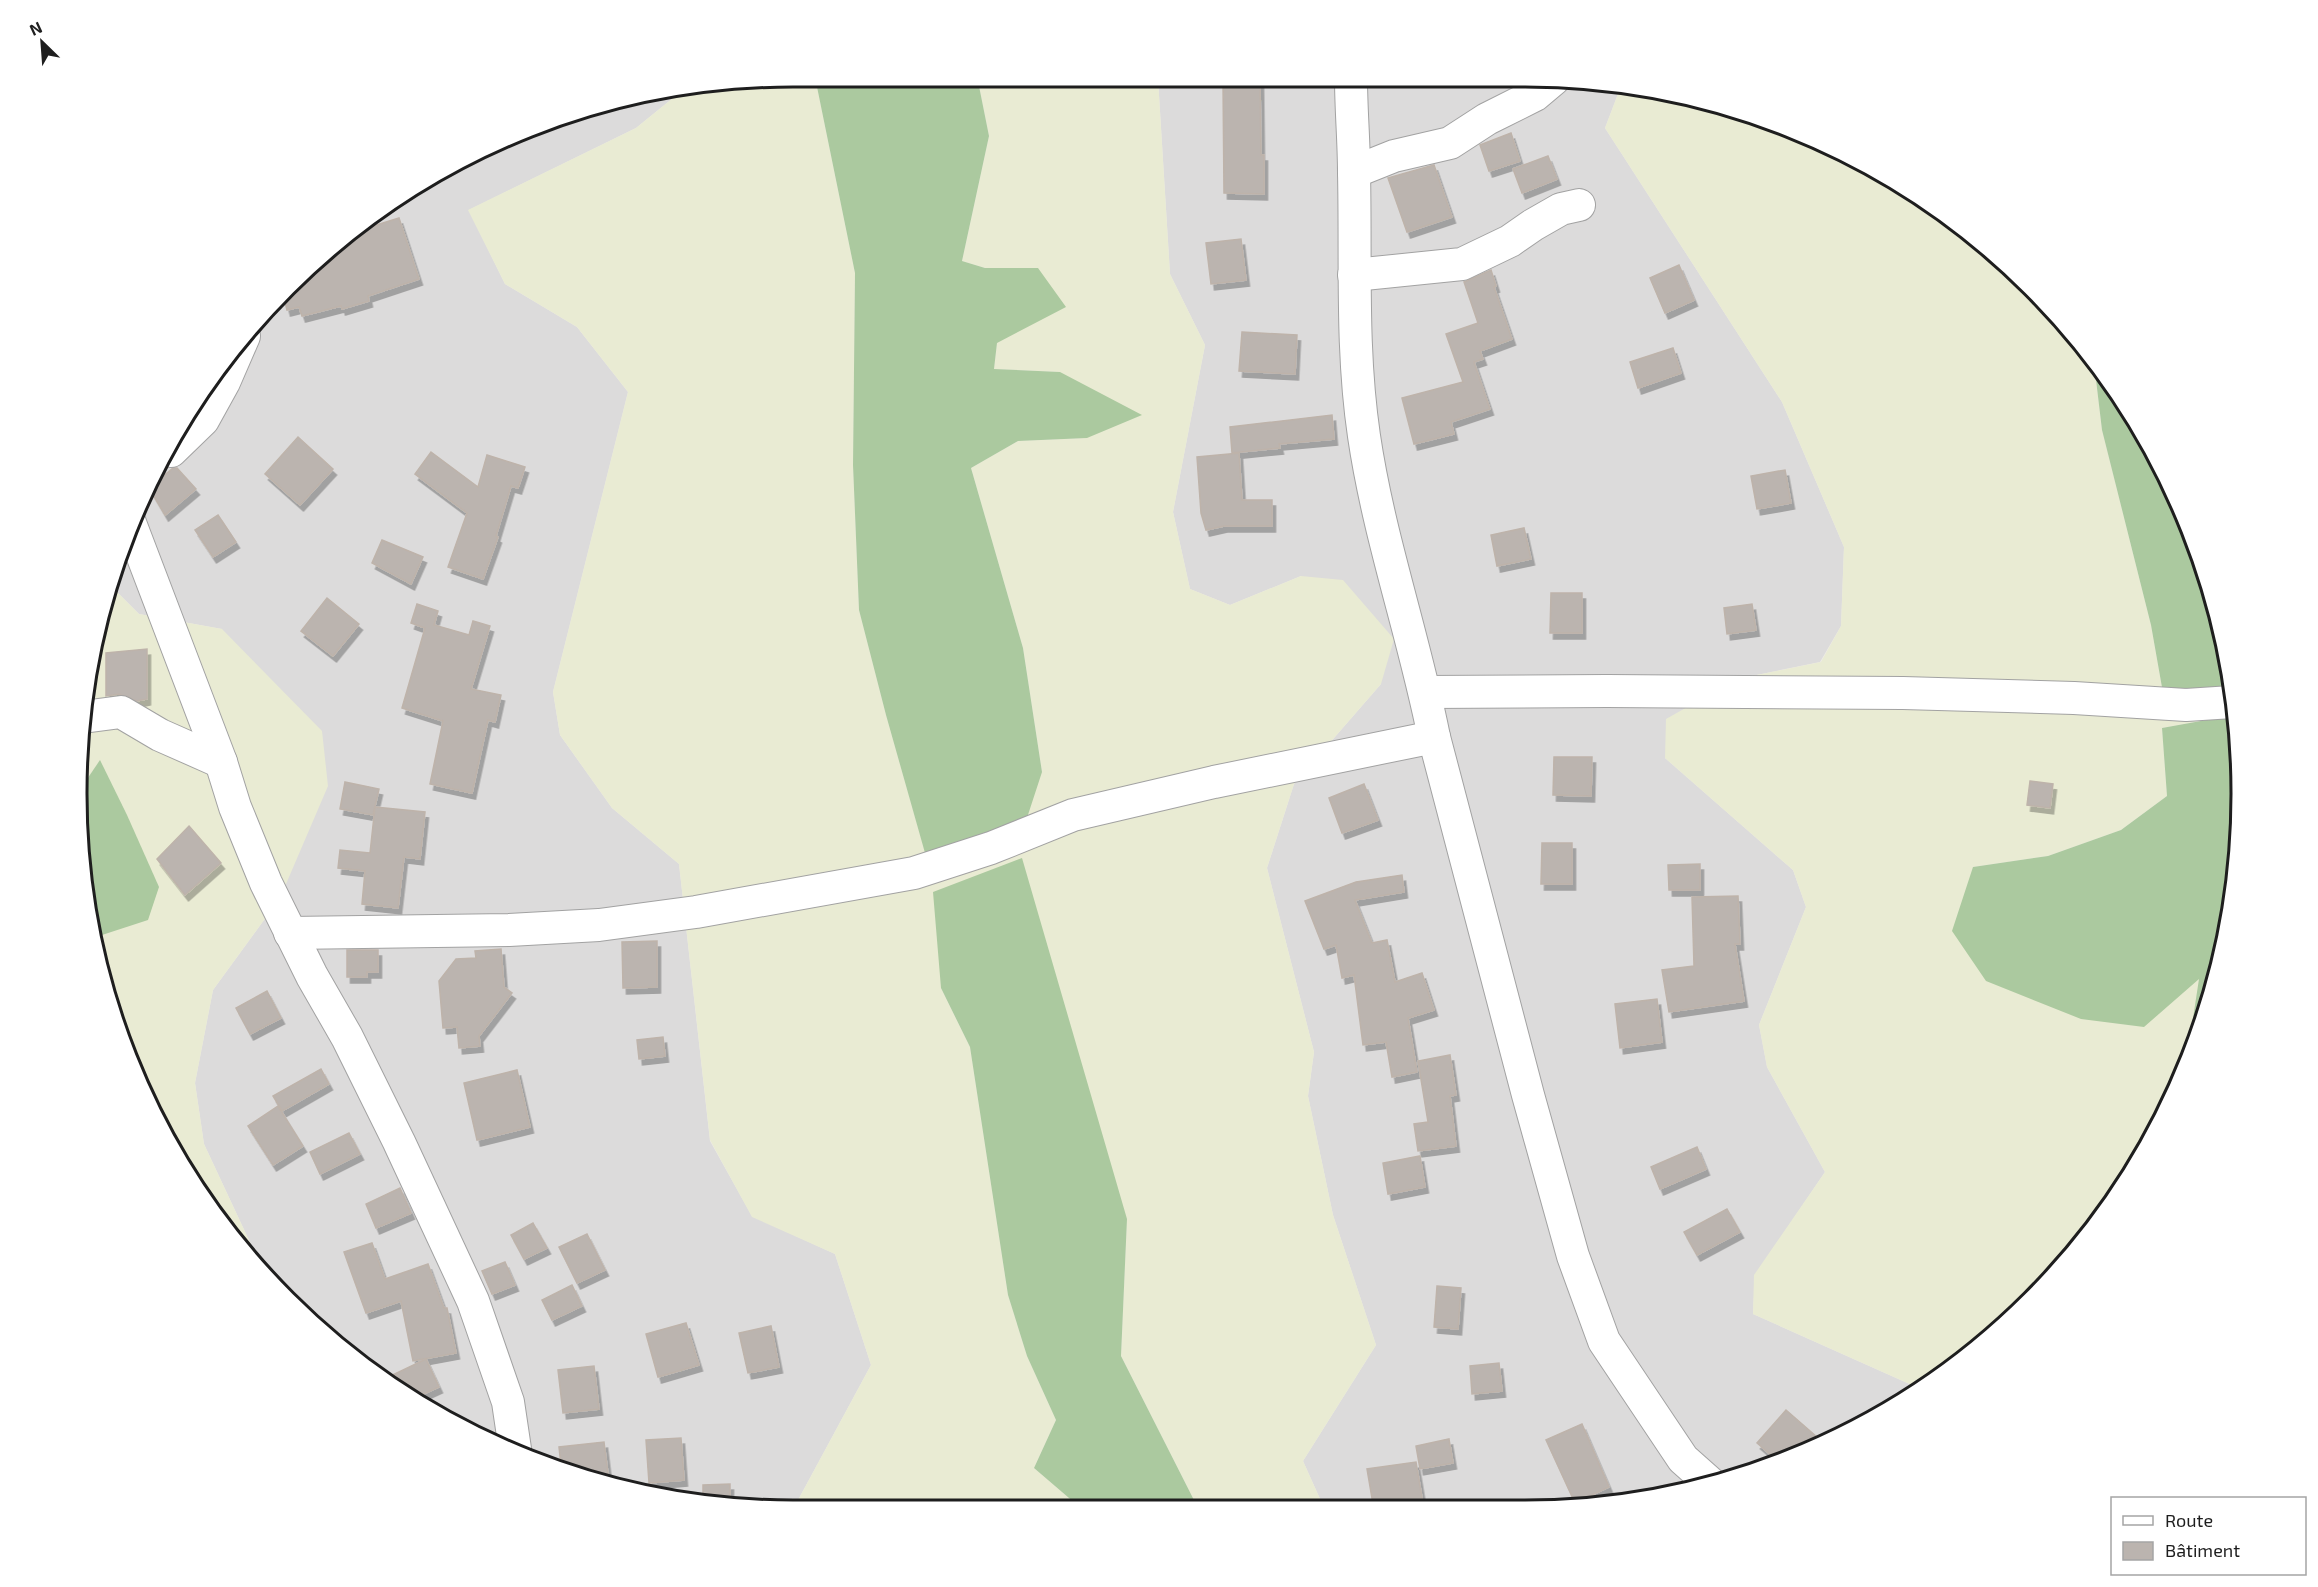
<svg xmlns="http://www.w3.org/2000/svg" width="2318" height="1587" font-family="'Exo 2',sans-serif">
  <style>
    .residential { fill: #dcdbdb }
    .farmland { fill: #e9ebd3 }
    .forest { fill: #abc99f }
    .building { fill: #bbb4af; stroke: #beb3aa; stroke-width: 1.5; filter: url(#shadow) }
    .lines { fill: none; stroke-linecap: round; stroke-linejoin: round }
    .minor-casing { stroke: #a2a2a2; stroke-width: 34 }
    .minor { stroke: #fff; stroke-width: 32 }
    .rim { fill: none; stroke: #1e1e1e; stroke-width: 3 }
  </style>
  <defs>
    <filter id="shadow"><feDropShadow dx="3.5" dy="6" stdDeviation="0" flood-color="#0004"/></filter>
  </defs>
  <rect width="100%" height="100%" fill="#eeebe6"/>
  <g class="residential">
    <path d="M1524 77 1621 86 1605 128 1782 402 1844 547 1841 626 1820 662 1737 679 1665 758 1793 870 1806 907 1759 1025 1767 1067 1825 1172 1755 1275 1753 1314 1923 1390 1799 1456 1665 1497 1524 1510H1325L1303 1461 1376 1345 1333 1215 1308 1096 1314 1052 1267 868 1294 784 1381 684 1301 576 1230 605 1190 589 1173 512 1205 345 1170 274 1158 79Z"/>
    <path d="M689 85 636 128 469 210 505 284 577 327 628 392 553 692 560 735 612 808 679 864 710 1141 752 1216 835 1254 871 1365 797 1502 798 1510 654 1497 476 1436 357 1363 287 1301 262 1268 204 1144 195 1083 213 990 280 898 222 629 139 614 109 584 131 519 225 357 287 286 395 198 563 114Z"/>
  </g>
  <g class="farmland">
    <path d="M1158 79 1170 274 1205 345 1173 512 1190 589 1230 605 1301 576 1343 580 1394 639 1381 684 1294 784 1267 868 1314 1052 1308 1096 1333 1215 1376 1345 1303 1461 1325 1510H1199L1121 1356 1127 1219 941 988 970 1047 1008 1295 1027 1356 1056 1420 1034 1468 1083 1510H798L797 1502 871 1365 835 1254 752 1217 710 1140 679 864 612 808 560 735 553 692 628 392 577 327 505 284 468 210 636 128 689 85 700 83 816 82 855 273 853 465 859 610 886 715 927 859 1042 772 1023 648 971 468 1018 441 1087 438 1060 372 994 369 997 343 1038 268H985L962 261 989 136 978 81Z"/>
    <path d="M1621 86 1664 90 1842 151 1961 224 2031 286 2094 363 2102 430 2151 625 2163 693 2234 715 2162 728 2167 796 2121 830 2048 856 1973 867 2200 979 2190 1037 2195 1042 2187 1068 2121 1192 2032 1300 1923 1390 1753 1314 1754 1275 1825 1172 1767 1067 1759 1025 1806 907 1793 870 1665 758 1666 719 1737 679 1821 662 1841 626 1844 547 1782 402 1605 128Z"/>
    <path d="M109 584 139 614 222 629 322 731 328 786 280 898 213 990 195 1083 204 1144 262 1268 172 1152 115 1024 90 934V925L103 935 100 761 81 788 78 746 101 608Z"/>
  </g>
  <g class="forest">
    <path d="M978 81 989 136 962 261 985 268H1038L1066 307 997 343 994 369 1060 372 1142 415 1087 438 1018 441 971 468 1023 648 1042 772 1025 824 927 860 886 715 859 610 853 465 855 273 816 82Z"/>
    <path d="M2094 363 2120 395 2187 519 2228 653 2231 689 2163 693 2151 625 2102 430Z"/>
    <path d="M2234 715 2241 793 2228 933 2195 1042 2190 1038 2199 979 2144 1027 2081 1019 1986 981 1952 931 1973 867 2048 856 2121 830 2167 796 2162 728Z"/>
    <path d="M100 760 127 815 159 887 148 920 102 935 90 925 81 788Z"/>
    <path d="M1022 858 1127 1219 1121 1356 1199 1510H1083L1034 1468 1056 1420 1027 1356 1008 1295 970 1047 941 988 933 892Z"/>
  </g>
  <g class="building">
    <path d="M1260 81 1261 155H1264V194L1224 193 1223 82Z"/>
    <path d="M1511 133 1520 161 1489 171 1480 145Z"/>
    <path d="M1548 156 1557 179 1522 193 1513 169Z"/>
    <path d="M1434 165 1452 217 1407 232 1388 178Z"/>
    <path d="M399 218 419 279 368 296 369 301 342 309 341 306 302 316 299 307 287 310 282 291 287 286 351 233Z"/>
    <path d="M1241 239 1246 280 1211 284 1206 243Z"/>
    <path d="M1679 265 1694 300 1665 313 1650 278Z"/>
    <path d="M1491 270 1496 286 1494 287 1512 339 1480 351 1483 359 1474 362 1490 409 1451 422 1454 434 1414 444 1402 398 1463 382 1446 334 1478 323 1464 282Z"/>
    <path d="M1242 332 1297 335 1295 374 1239 371Z"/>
    <path d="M1673 348 1681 373 1638 388 1630 362Z"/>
    <path d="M1332 415 1334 439 1279 444 1280 448 1232 453 1230 427Z"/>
    <path d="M298 437 333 469 300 505 265 474Z"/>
    <path d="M431 452 478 487 487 455 525 467 518 488 511 486 496 536 498 537 483 579 448 567 467 513 415 474Z"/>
    <path d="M1239 453 1242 500H1272V526H1224L1206 530 1201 513 1197 457Z"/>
    <path d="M173 468H177L196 489 165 515 149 488Z"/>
    <path d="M1785 470 1791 503 1757 509 1751 476Z"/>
    <path d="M218 515 236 542 213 557 195 530Z"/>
    <path d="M1524 528 1531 559 1497 566 1491 535Z"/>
    <path d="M382 540 423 557 411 584 372 563Z"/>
    <path d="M1551 593H1582V633H1550Z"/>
    <path d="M327 598 359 624 333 656 301 631Z"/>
    <path d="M417 604 438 611 434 625 469 635 473 621 490 626 471 689 501 695 495 722 488 720 472 793 430 784 443 721 402 708 425 628 411 623Z"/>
    <path d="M1752 604 1756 630 1727 634 1724 608Z"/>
    <path d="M147 649V699L137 701 119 694 106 696V653Z"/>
    <path d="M1554 757H1592L1591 796 1553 795Z"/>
    <path d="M2030 781 2053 784 2050 808 2027 805Z"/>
    <path d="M345 782 379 789 373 815 340 809Z"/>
    <path d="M1364 784 1378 820 1342 833 1329 798Z"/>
    <path d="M375 807 425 812 420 859 404 857 398 908 362 904 365 871 338 868 340 850 370 853Z"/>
    <path d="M189 826 221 863 185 895 157 859Z"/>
    <path d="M1542 843H1572V884H1541Z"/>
    <path d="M1700 864V890H1669L1668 865Z"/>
    <path d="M1402 875 1404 892 1355 900 1372 943 1387 940 1395 982 1422 973 1434 1010 1408 1018 1417 1072 1392 1077 1386 1042 1363 1045 1354 975 1342 978 1336 945 1324 949 1305 901 1356 882Z"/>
    <path d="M1738 896 1740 944H1735L1744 1001 1669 1012 1662 970 1694 966 1692 897Z"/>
    <path d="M657 941V987L623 988 622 942Z"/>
    <path d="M501 949 504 987 512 993 479 1036 480 1046 459 1048 457 1027 443 1028 439 981 456 959 476 958 475 951Z"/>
    <path d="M347 950H378V972H367V977H347Z"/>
    <path d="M267 991 281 1018 250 1034 236 1008Z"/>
    <path d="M1657 999 1662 1042 1620 1048 1615 1004Z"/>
    <path d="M663 1037 665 1056 639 1059 637 1040Z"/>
    <path d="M1450 1055 1456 1095 1450 1096 1456 1146 1418 1151 1414 1124 1428 1122 1418 1061Z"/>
    <path d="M321 1069 329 1084 282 1111 273 1096Z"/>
    <path d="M517 1070 530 1127 477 1140 464 1083Z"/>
    <path d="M278 1106 303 1146 273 1165 248 1126Z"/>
    <path d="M349 1133 360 1154 320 1174 310 1152Z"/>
    <path d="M1697 1147 1706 1169 1660 1189 1651 1167Z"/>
    <path d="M1420 1156 1425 1187 1388 1194 1383 1163Z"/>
    <path d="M400 1188 411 1213 376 1228 366 1204Z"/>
    <path d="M1727 1209 1740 1232 1697 1255 1684 1232Z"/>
    <path d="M533 1223 547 1248 524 1259 511 1235Z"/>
    <path d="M587 1234 605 1270 577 1283 559 1247Z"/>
    <path d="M372 1243 385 1279 428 1264 444 1308H447L456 1353 413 1361 401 1301 366 1313 344 1252Z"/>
    <path d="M505 1262 515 1285 492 1294 482 1271Z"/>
    <path d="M572 1285 582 1306 552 1320 542 1300Z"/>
    <path d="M1437 1286 1461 1288 1458 1329 1434 1327Z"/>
    <path d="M686 1323 699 1365 658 1377 646 1334Z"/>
    <path d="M771 1326 779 1367 748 1373 739 1333Z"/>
    <path d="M426 1359 439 1387 415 1398 384 1379Z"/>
    <path d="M1499 1363 1502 1391 1472 1394 1470 1366Z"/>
    <path d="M594 1366 599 1409 563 1413 558 1370Z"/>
    <path d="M1786 1410 1817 1437 1802 1454 1779 1462 1757 1443Z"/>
    <path d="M1582 1424 1609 1487 1575 1503 1546 1440Z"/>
    <path d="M681 1438 684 1480 649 1483 646 1440Z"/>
    <path d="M1449 1439 1453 1463 1420 1469 1416 1446Z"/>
    <path d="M604 1442 609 1482 561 1465 559 1447Z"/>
    <path d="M1416 1462 1424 1510H1374L1367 1469Z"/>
    <path d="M730 1484V1504L703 1502V1485Z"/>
  </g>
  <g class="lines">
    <g class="minor-casing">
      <g id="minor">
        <path d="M1351 78C1351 110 1354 141 1354 173 1356 261 1351 349 1364 436 1379 538 1414 636 1434 737L1528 1095 1573 1256 1604 1341 1683 1459 1710 1483"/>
        <path d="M1354 172 1394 156 1450 143 1487 119 1535 95 1554 79"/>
        <path d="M1354 275 1462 264 1510 241 1533 225 1561 209 1579 205"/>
        <path d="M171 451 203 420 224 382 244 336"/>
        <path d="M130 523 221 762 235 807 266 883 312 976 347 1037 399 1142 473 1301 508 1402 515 1449"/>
        <path d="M1425 692 1607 691 1903 693 2074 698 2186 705 2232 702"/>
        <path d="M83 717 121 712 160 735 221 762"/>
        <path d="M290 933 509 930 599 925 696 912 914 873 991 848 1073 815 1214 782 1434 737"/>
      </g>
    </g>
    <use href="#minor" class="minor"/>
  </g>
  <path d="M0 0H2318V1587H0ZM793 87H1525A706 706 0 0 1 2231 793V794A706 706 0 0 1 1525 1500H793A706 706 0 0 1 87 794V793A706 706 0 0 1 793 87Z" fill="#fff" fill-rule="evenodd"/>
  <path class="rim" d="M793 87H1525A706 706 0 0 1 2231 793V794A706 706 0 0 1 1525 1500H793A706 706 0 0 1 87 794V793A706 706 0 0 1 793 87Z"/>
  <rect x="2111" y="1497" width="195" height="78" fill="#ffffff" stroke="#a5a5a5" stroke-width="1.5"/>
  <rect x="2123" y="1516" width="30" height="9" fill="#ffffff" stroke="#a5a5a5" stroke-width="1.5"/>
  <text x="2165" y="1527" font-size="18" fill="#1e1e1e">Route</text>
  <rect x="2123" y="1542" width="30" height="18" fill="#bbb4af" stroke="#a5a5a5" stroke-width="1.5"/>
  <text x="2165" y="1557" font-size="18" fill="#1e1e1e">Bâtiment</text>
  <g transform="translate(42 42) rotate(335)" stroke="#ffffff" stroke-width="4.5" paint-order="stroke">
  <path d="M0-4.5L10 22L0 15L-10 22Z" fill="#1e1e1e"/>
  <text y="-9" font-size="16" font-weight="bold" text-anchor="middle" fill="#1e1e1e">N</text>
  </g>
</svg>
